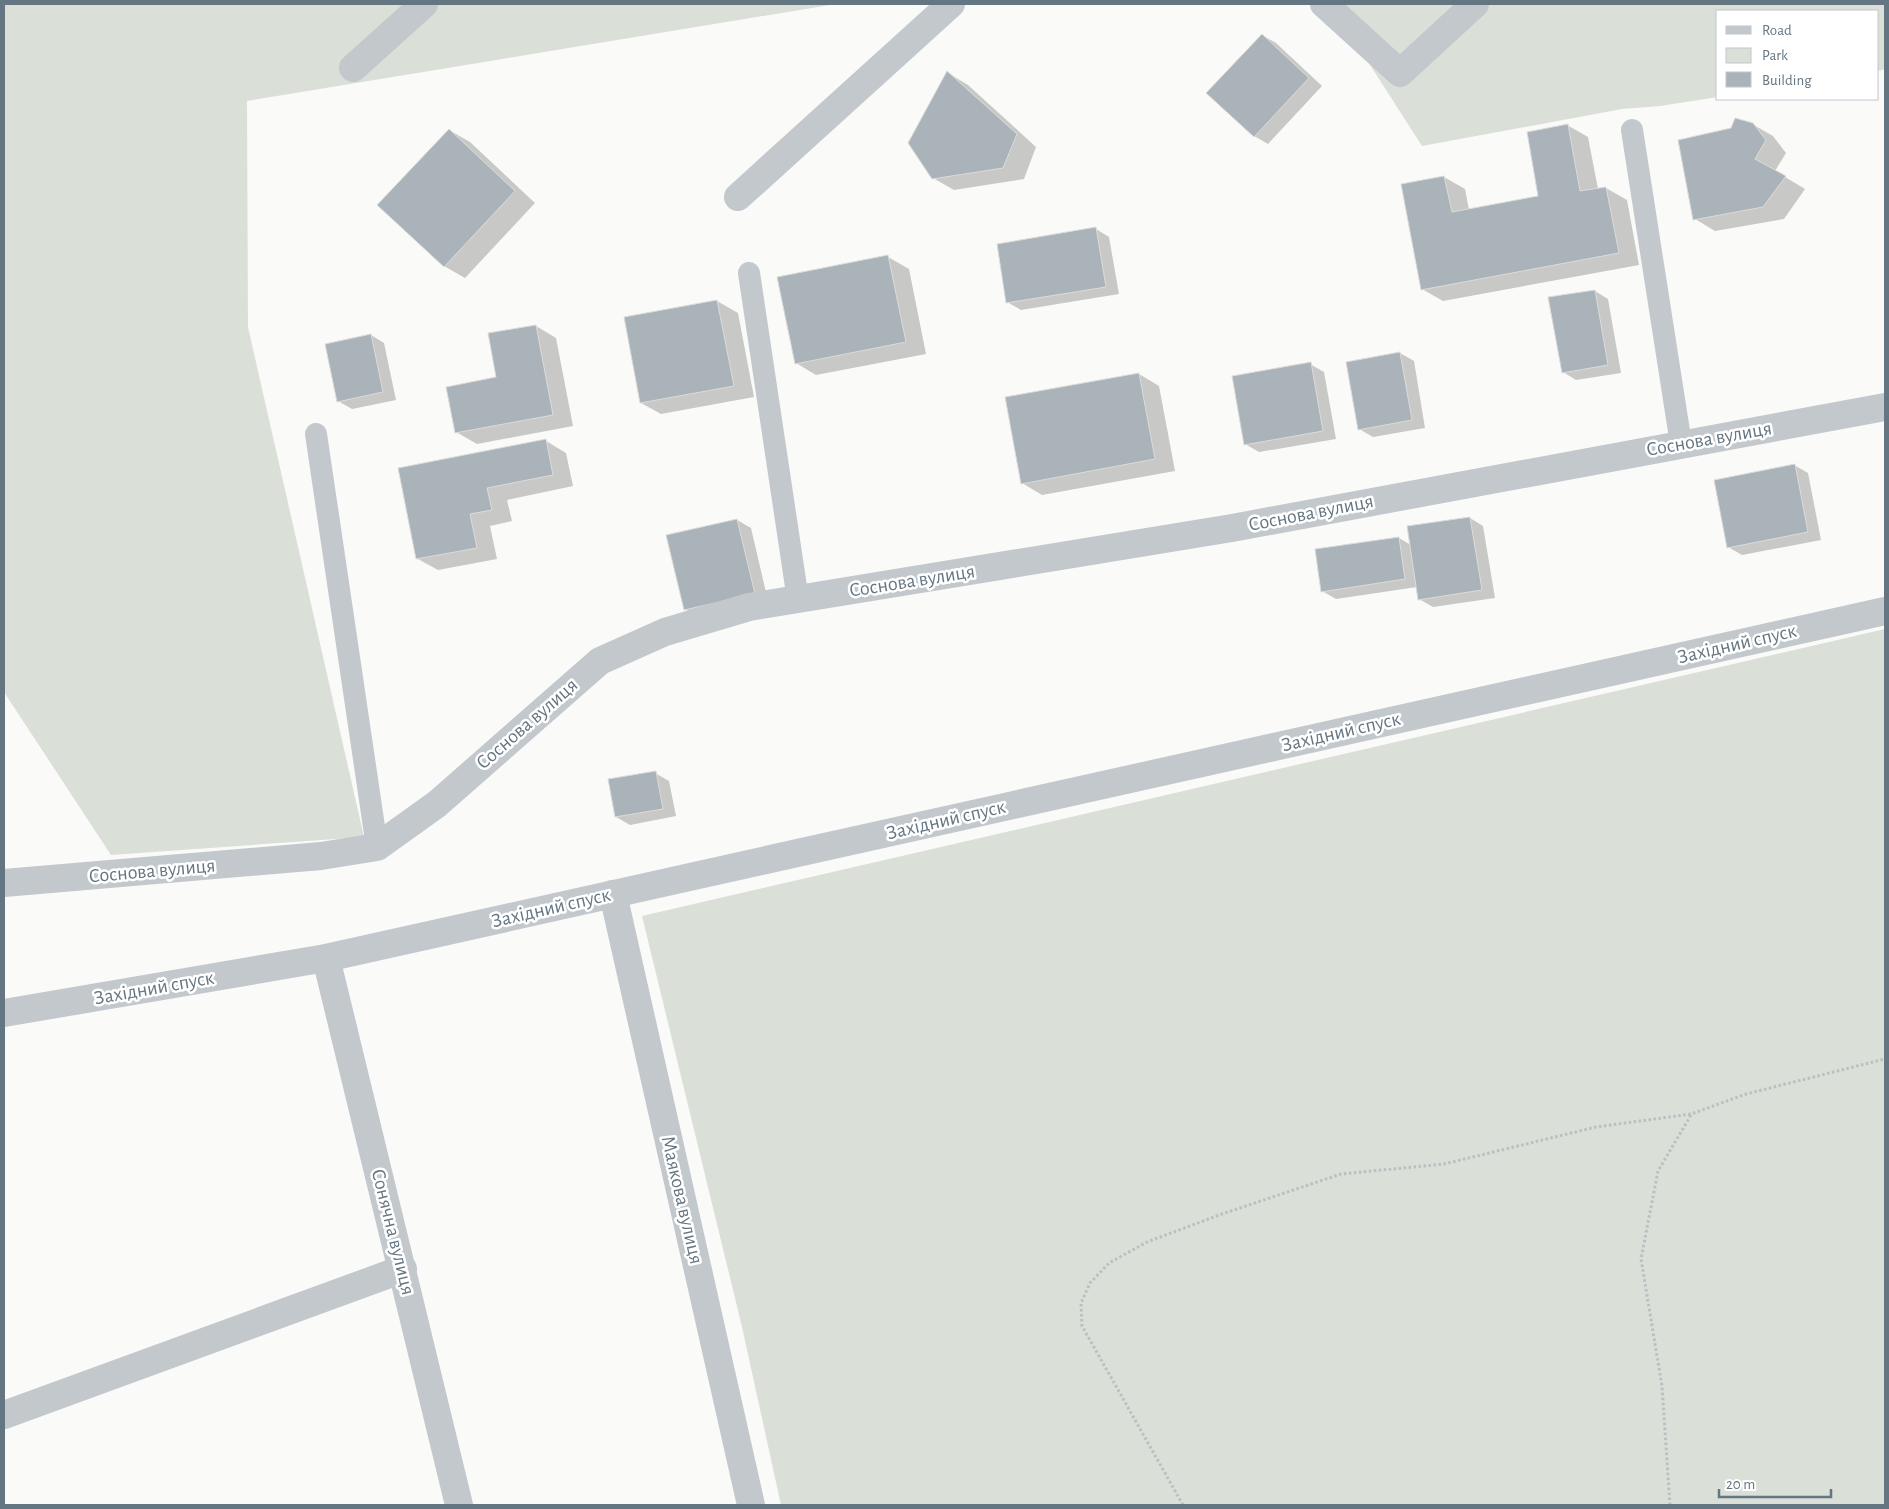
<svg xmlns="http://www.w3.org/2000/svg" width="1889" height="1509" font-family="'Alegreya Sans',sans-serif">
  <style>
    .green { fill: #dadfd7 }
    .shadow { fill: #0003 }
    .building { fill: #aab3b9; stroke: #dcdcda }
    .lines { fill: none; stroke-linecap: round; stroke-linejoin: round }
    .path { stroke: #bbbfc2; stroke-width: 3; stroke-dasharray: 2.5 2.5; stroke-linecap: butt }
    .lane { stroke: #c3c8cc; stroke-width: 22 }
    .street { stroke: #c3c8cc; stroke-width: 28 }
    .labels { text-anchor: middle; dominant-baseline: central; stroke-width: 5; stroke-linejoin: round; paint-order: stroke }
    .street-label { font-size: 20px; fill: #657683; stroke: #fff }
  </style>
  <rect width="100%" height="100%" fill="#fafaf8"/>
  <g class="green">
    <path d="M4 4H836L247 101 248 327 364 837 111 855 4 692Z"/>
    <path d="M1331 4H1885V69L1878 71V11H1718V97L1660 106 1622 109 1422 146Z"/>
    <path d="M1885 629V1505H781L742 1327 642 916Z"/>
  </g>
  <g class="shadow">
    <path d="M1262 35 1276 43 1322 86 1268 144 1254 136Z"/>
    <path d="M948 73 968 85 1036 147 1024 179 954 190 933 178Z"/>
    <path d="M1752 124 1773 136 1786 153 1775 171 1805 189 1784 219 1715 231 1695 219Z"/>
    <path d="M1567 125 1588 137 1598 189 1606 188 1627 200 1639 265 1443 301 1422 289 1444 177 1465 189 1469 210 1540 197Z"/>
    <path d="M449 130 470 142 535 203 465 278 444 266Z"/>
    <path d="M1096 229 1109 237 1119 294 1021 310 1007 302Z"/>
    <path d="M888 257 909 269 926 354 816 375 796 363Z"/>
    <path d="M1595 291 1608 299 1621 373 1576 380 1563 372Z"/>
    <path d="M717 301 738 313 754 397 661 414 641 403 625 318Z"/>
    <path d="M536 326 556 338 573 426 477 444 456 432Z"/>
    <path d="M371 335 384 343 396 400 352 409 338 401Z"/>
    <path d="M1400 353 1414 361 1425 428 1373 437 1359 429Z"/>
    <path d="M1310 364 1324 372 1336 439 1259 452 1245 444Z"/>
    <path d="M1139 374 1159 386 1175 471 1042 495 1022 483Z"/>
    <path d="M546 441 566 453 573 486 507 500 512 521 490 526 497 559 438 570 418 559 400 469Z"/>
    <path d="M1794 465 1808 473 1821 540 1742 555 1728 547Z"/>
    <path d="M1470 518 1483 526 1495 598 1433 607 1419 599 1417 587 1336 599 1322 591 1399 538 1411 545Z"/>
    <path d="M737 520 751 528 768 601 699 617 685 609Z"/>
    <path d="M655 773 669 781 676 816 630 825 616 817Z"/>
  </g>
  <g class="building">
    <path d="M1262 34 1309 78 1254 137 1206 93Z"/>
    <path d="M947 71 1017 134 1003 168 932 179 908 143Z"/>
    <path d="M1735 118 1753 123 1766 140 1755 159 1786 176 1763 207 1693 220 1678 140 1731 128Z"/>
    <path d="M1568 124 1580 191 1606 187 1619 253 1421 290 1401 184 1444 176 1452 212 1538 196 1527 132Z"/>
    <path d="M449 129 515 191 444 267 377 205Z"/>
    <path d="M1096 227 1106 287 1006 303 997 244Z"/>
    <path d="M888 255 906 342 795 364 777 277Z"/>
    <path d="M1595 290 1608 365 1562 373 1548 297Z"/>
    <path d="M717 300 734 386 640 403 624 317Z"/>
    <path d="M536 325 553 415 455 433 446 387 496 377 488 333Z"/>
    <path d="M371 334 383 392 337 402 325 344Z"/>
    <path d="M1400 352 1412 420 1358 430 1346 362Z"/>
    <path d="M1311 362 1323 431 1244 445 1232 376Z"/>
    <path d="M1139 373 1155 459 1021 484 1005 397Z"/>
    <path d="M546 439 553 475 487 488 492 510 470 514 477 548 416 559 398 468Z"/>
    <path d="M1795 464 1808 532 1727 548 1714 480Z"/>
    <path d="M1470 517 1482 590 1418 600 1407 526Z"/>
    <path d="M737 519 755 594 684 610 666 535Z"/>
    <path d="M1399 537 1405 579 1321 592 1315 549Z"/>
    <path d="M656 771 663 809 615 817 608 779Z"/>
  </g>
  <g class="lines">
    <g class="path">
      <path d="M1183 1505 1082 1326 1081 1303 1090 1283 1109 1263 1147 1242 1222 1214 1341 1174 1444 1164 1596 1127 1691 1114 1746 1094 1885 1059"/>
      <path d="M1670 1505 1662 1386 1641 1259 1658 1171 1691 1115"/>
    </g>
    <g class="lane">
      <path d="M1632 130 1681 444"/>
      <path d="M749 273 798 600"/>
      <path d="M316 434 377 847"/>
    </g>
    <g class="street">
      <path d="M1324 4 1400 73 1475 4"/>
      <path d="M353 68 424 4"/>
      <path d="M738 197 951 4"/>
      <path d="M4 883 321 856 377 847 437 804 600 661 665 632 749 607 1232 528 1885 407"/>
      <path d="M613 894 751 1505"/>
      <path d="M326 958 459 1505"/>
      <path d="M4 1013 326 958 1885 611"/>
      <path d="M4 1415 403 1269"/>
    </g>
  </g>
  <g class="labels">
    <g class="street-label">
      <text transform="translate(1709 439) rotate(-10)">Соснова вулиця</text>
      <text transform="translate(1311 513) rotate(-11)">Соснова вулиця</text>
      <text transform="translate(912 581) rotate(-9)">Соснова вулиця</text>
      <text transform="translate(1737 644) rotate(-13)">Західний спуск</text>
      <text transform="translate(527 724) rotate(-41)">Соснова вулиця</text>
      <text transform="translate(1341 732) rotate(-13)">Західний спуск</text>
      <text transform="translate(946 820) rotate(-13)">Західний спуск</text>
      <text transform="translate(152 871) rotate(-5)">Соснова вулиця</text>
      <text transform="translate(551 908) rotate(-13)">Західний спуск</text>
      <text transform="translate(154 988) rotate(-10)">Західний спуск</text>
      <text transform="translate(682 1200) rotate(77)">Маякова вулиця</text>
      <text transform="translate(393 1232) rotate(76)">Сонячна вулиця</text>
    </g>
  </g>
  <rect width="1889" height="1509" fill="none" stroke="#657683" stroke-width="10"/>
  <rect x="1716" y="10" width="162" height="90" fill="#ffffff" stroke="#c1c8cd"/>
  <rect x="1726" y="26" width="25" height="8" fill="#c3c8cc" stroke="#c1c8cd"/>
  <text x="1762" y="35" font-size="15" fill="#657683">Road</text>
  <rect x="1726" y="48" width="25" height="15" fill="#dadfd7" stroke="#c1c8cd"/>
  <text x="1762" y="60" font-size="15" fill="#657683">Park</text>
  <rect x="1726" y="72" width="25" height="15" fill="#aab3b9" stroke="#c1c8cd"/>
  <text x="1762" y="85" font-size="15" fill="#657683">Building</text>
  <path d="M1719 1489v8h112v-8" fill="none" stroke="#657683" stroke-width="2.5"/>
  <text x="1726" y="1489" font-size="15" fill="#657683" stroke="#ffffff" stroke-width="4" paint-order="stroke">20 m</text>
</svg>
